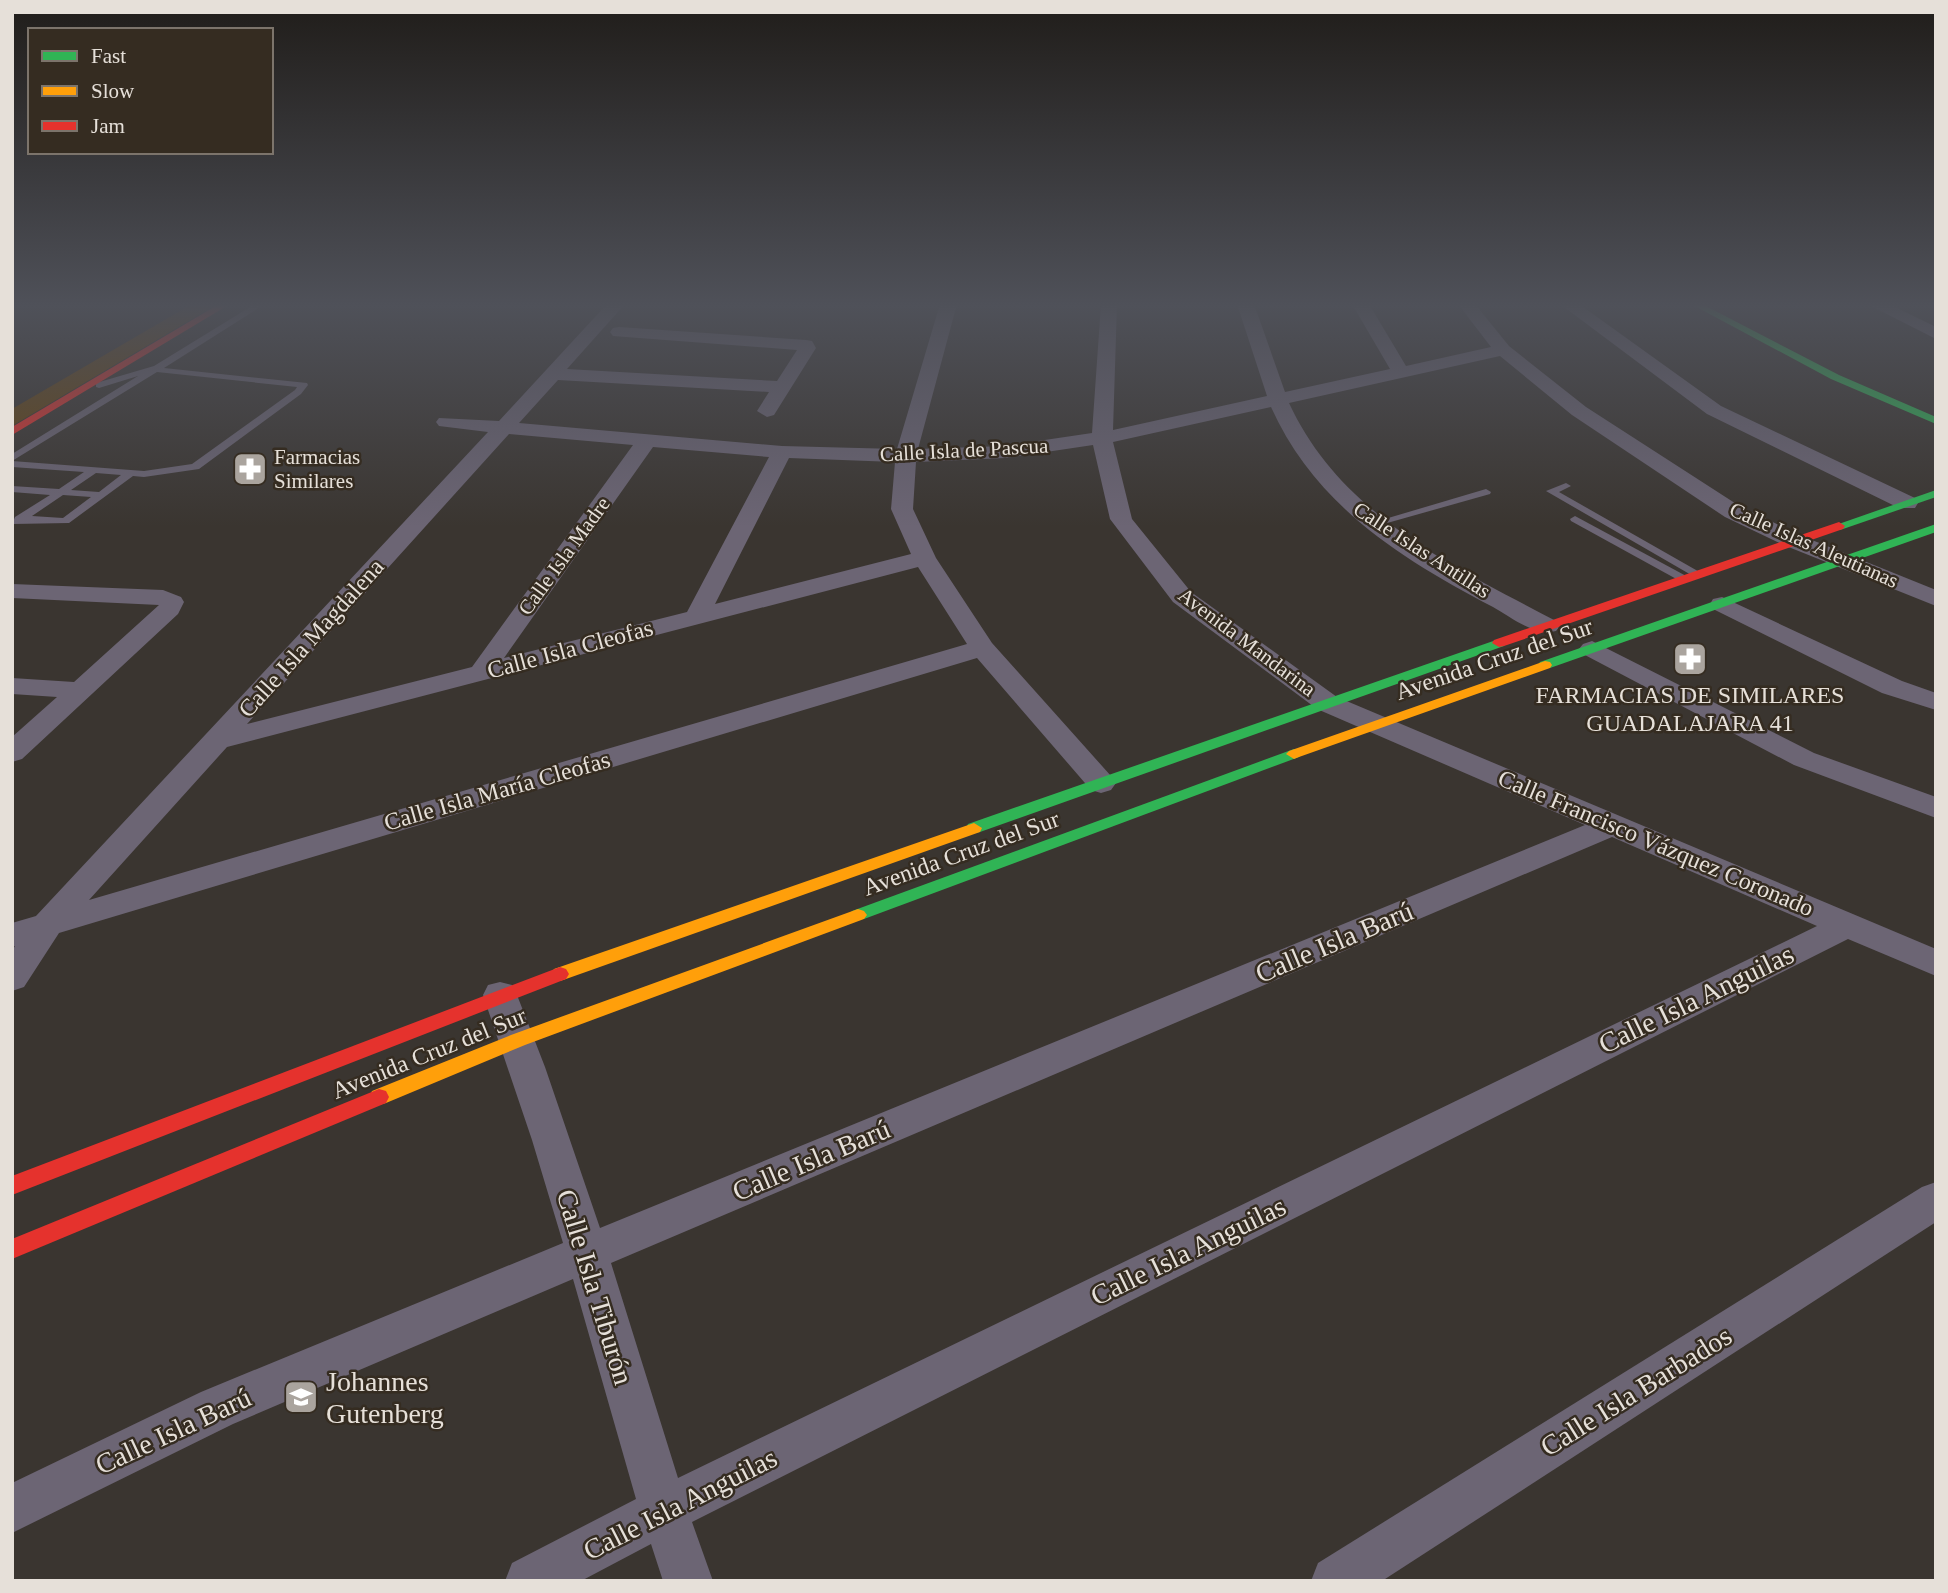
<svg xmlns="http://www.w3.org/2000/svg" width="1948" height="1593" font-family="'Times New Roman',serif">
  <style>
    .green { fill: #644310 }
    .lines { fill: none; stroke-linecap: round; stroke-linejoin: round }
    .lane { fill: #6c6574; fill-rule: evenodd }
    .street { fill: #6c6574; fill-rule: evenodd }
    .fast { fill: #30b455; fill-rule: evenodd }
    .slow { fill: #ff9f0a; fill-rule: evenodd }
    .jam { fill: #e5322d; fill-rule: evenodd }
    .labels { text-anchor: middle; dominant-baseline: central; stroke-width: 5; stroke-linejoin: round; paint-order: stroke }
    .far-street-label { font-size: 21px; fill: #e6e0d9; stroke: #352c21 }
    .far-poi-label { font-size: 21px; fill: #e6e0d9; stroke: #352c21; text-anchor: start }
    .street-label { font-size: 24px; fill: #e6e0d9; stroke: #352c21 }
    .poi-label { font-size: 24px; fill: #e6e0d9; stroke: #352c21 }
    .near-street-label { font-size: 28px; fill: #e6e0d9; stroke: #352c21 }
    .near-poi-label { font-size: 28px; fill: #e6e0d9; stroke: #352c21; text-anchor: start }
  </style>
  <rect width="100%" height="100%" fill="#3a3530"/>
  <path class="green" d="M192 304H217L12 426V409Z"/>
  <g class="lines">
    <g class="lane">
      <path d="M255 304H265L164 368 307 383 308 385 301 394 199 469 144 477 133 476 69 523 12 524 15 517 50 495 12 492V486L59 489 84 472 12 467V461L144 471 192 464 295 390 297 387 157 372 12 461V454L138 376 99 388 96 387V383L154 366ZM96 473 121 475 99 492 71 490ZM63 495 91 497 63 518 32 516Z"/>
      <path d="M1566 483 1571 486 1559 492 1703 574 1697 577 1693 576 1546 491Z"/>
      <path d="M1486 489 1491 492 1490 494 1373 527 1368 524Z"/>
      <path d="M1575 516 1688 577 1690 579 1688 581H1680L1571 521 1570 519Z"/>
    </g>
    <g class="street">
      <path d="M607 304H625L567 369 777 381 797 350 613 336 610 332 613 328 619 327 806 340 812 341 816 348 774 415 767 417 757 411 769 392 558 380 519 423 782 446 897 449 940 304H957L918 449 1005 446 1092 433 1101 304H1117L1113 430 1267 396 1237 304H1254L1285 392 1390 369 1352 304H1369L1406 366 1491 347 1458 304H1475L1509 346 1586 407 1741 507 1802 536 1936 590V606L1786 546 1725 517 1572 415 1500 356 1289 403C1341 515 1452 566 1556 621L1560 626 1556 631C1535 637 1511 617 1493 607 1401 559 1315 505 1271 407L1113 442 1132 519 1191 592 1337 697 1936 949V976L1848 939 692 1522 713 1581H663L651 1544 581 1581H505L512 1563 636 1499 573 1279 233 1424 12 1533V1483L201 1392 563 1243 532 1140 483 995 488 985 500 982 512 985 517 995 545 1067 600 1228 1585 825 1317 709 1173 602 1110 519 1093 445 1005 458 916 462 913 509 936 558 992 643 1111 776 1116 783 1111 790 1101 793 1091 790 977 658 59 933 24 987 12 991V951L15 946 12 947V923L36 916 488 432 439 426 436 422 439 418 499 421ZM509 434 633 445 472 667 247 724ZM653 447 769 457 687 612 504 658ZM789 458 895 462 891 509 911 554 715 604ZM918 567 967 644 89 900 227 747ZM1612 837 1817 926 678 1478 611 1263Z"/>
      <path d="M1560 304H1579L1721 406 1915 498 1918 503 1915 508H1899L1707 414Z"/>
      <path d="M1867 304H1889L1936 327V339Z"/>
      <path d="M12 584 163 590 181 597 184 602 178 614 22 759 12 762V737L57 697 12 694V678L74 682 159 605 12 598Z"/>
      <path d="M1722 597 1902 681 1936 693V710L1882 693 1713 609 1710 604 1713 599Z"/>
      <path d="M1592 641 1814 753 1936 797V818L1794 765 1583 654 1579 649 1583 644Z"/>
      <path d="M1936 1182V1222L1382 1581H1311L1318 1563 1922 1187Z"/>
    </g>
    <g class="fast">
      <path d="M1691 304H1702L1839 375 1936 417V424L1831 379Z"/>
      <path d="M1936 490V497L1843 529 1839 530 1833 526Z"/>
      <path d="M1936 524V532L1550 668H1540L1538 665 1540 662Z"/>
      <path d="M1499 639 1506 643 1504 646 980 832 974 833 966 828 968 824Z"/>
      <path d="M1294 749 1299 751 1302 754 1299 757 864 919H852L849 915 852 911Z"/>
    </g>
    <g class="slow">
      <path d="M1545 661 1550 662 1552 665 1550 668 1299 757 1294 759 1286 754 1289 751Z"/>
      <path d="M974 823 982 828 980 832 566 979 560 981 554 979 551 974 554 969Z"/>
      <path d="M858 909 864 911 867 915 864 919 525 1045 386 1103 379 1105 372 1103 369 1097 372 1091 511 1035Z"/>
    </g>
    <g class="jam">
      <path d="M219 304H230L12 435V427Z"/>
      <path d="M1839 522 1845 526 1843 529 1504 646 1499 647 1492 643 1494 640Z"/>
      <path d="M560 967 566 969 569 974 566 979 12 1195V1176Z"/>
      <path d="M379 1089 386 1091 389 1097 386 1103 12 1259V1239Z"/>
    </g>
  </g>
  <linearGradient id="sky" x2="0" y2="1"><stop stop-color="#201d1a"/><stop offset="0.58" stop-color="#4f5159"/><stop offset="1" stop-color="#4f5159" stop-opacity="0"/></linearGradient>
  <rect width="1948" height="527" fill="url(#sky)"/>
  <defs>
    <g id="pharmacy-square" transform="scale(1.75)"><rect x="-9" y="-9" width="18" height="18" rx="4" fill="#aaa49e" stroke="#352c21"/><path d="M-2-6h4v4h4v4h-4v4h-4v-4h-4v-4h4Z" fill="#fff"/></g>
    <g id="school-square" transform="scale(1.75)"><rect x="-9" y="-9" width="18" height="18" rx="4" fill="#aaa49e" stroke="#352c21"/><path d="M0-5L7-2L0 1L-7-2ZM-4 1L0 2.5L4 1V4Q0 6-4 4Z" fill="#fff"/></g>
  </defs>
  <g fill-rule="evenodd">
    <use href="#pharmacy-square" x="250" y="469"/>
    <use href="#pharmacy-square" x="1690" y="659"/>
    <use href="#school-square" x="301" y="1397"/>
  </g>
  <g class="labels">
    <g class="far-street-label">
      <text transform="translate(964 450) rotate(-3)">Calle Isla de Pascua</text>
      <text transform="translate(1814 545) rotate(24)">Calle Islas Aleutianas</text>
      <text transform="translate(1422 550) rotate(33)">Calle Islas Antillas</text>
      <text transform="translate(564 556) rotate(-54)">Calle Isla Madre</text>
      <text transform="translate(1247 642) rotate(37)">Avenida Mandarina</text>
    </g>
    <g class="far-poi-label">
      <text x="274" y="457">Farmacias<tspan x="274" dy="24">Similares</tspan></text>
    </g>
    <g class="street-label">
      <text transform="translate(311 638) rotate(-48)">Calle Isla Magdalena</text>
      <text transform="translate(570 649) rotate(-15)">Calle Isla Cleofas</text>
      <text transform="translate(1494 659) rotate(-19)">Avenida Cruz del Sur</text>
      <text transform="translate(497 791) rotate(-16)">Calle Isla María Cleofas</text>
      <text transform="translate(1656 843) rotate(23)">Calle Francisco Vázquez Coronado</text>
      <text transform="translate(961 853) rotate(-20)">Avenida Cruz del Sur</text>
      <text transform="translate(429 1053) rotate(-22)">Avenida Cruz del Sur</text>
    </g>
    <g class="poi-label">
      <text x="1690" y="695">FARMACIAS DE SIMILARES<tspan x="1690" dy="28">GUADALAJARA 41</tspan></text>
    </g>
    <g class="near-street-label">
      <text transform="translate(1334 942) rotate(-23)">Calle Isla Barú</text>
      <text transform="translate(1696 999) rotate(-26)">Calle Isla Anguilas</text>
      <text transform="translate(811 1160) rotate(-23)">Calle Isla Barú</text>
      <text transform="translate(1188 1251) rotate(-26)">Calle Isla Anguilas</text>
      <text transform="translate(595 1287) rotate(73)">Calle Isla Tiburón</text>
      <text transform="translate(1636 1391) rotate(-32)">Calle Isla Barbados</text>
      <text transform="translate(173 1431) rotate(-25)">Calle Isla Barú</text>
      <text transform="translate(680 1504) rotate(-27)">Calle Isla Anguilas</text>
    </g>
    <g class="near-poi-label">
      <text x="326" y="1381">Johannes<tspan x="326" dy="32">Gutenberg</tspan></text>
    </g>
  </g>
  <rect width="1948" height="1593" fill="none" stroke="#e6e0d9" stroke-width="28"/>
  <rect x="28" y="28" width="245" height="126" fill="#352c21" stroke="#7c746b" stroke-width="2"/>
  <rect x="42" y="51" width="35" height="10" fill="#30b455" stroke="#7c746b" stroke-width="2"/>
  <text x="91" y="63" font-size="21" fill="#e6e0d9">Fast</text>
  <rect x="42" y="86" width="35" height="10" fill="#ff9f0a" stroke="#7c746b" stroke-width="2"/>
  <text x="91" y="98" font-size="21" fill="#e6e0d9">Slow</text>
  <rect x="42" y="121" width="35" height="10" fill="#e5322d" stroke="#7c746b" stroke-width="2"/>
  <text x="91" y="133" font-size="21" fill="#e6e0d9">Jam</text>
</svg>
